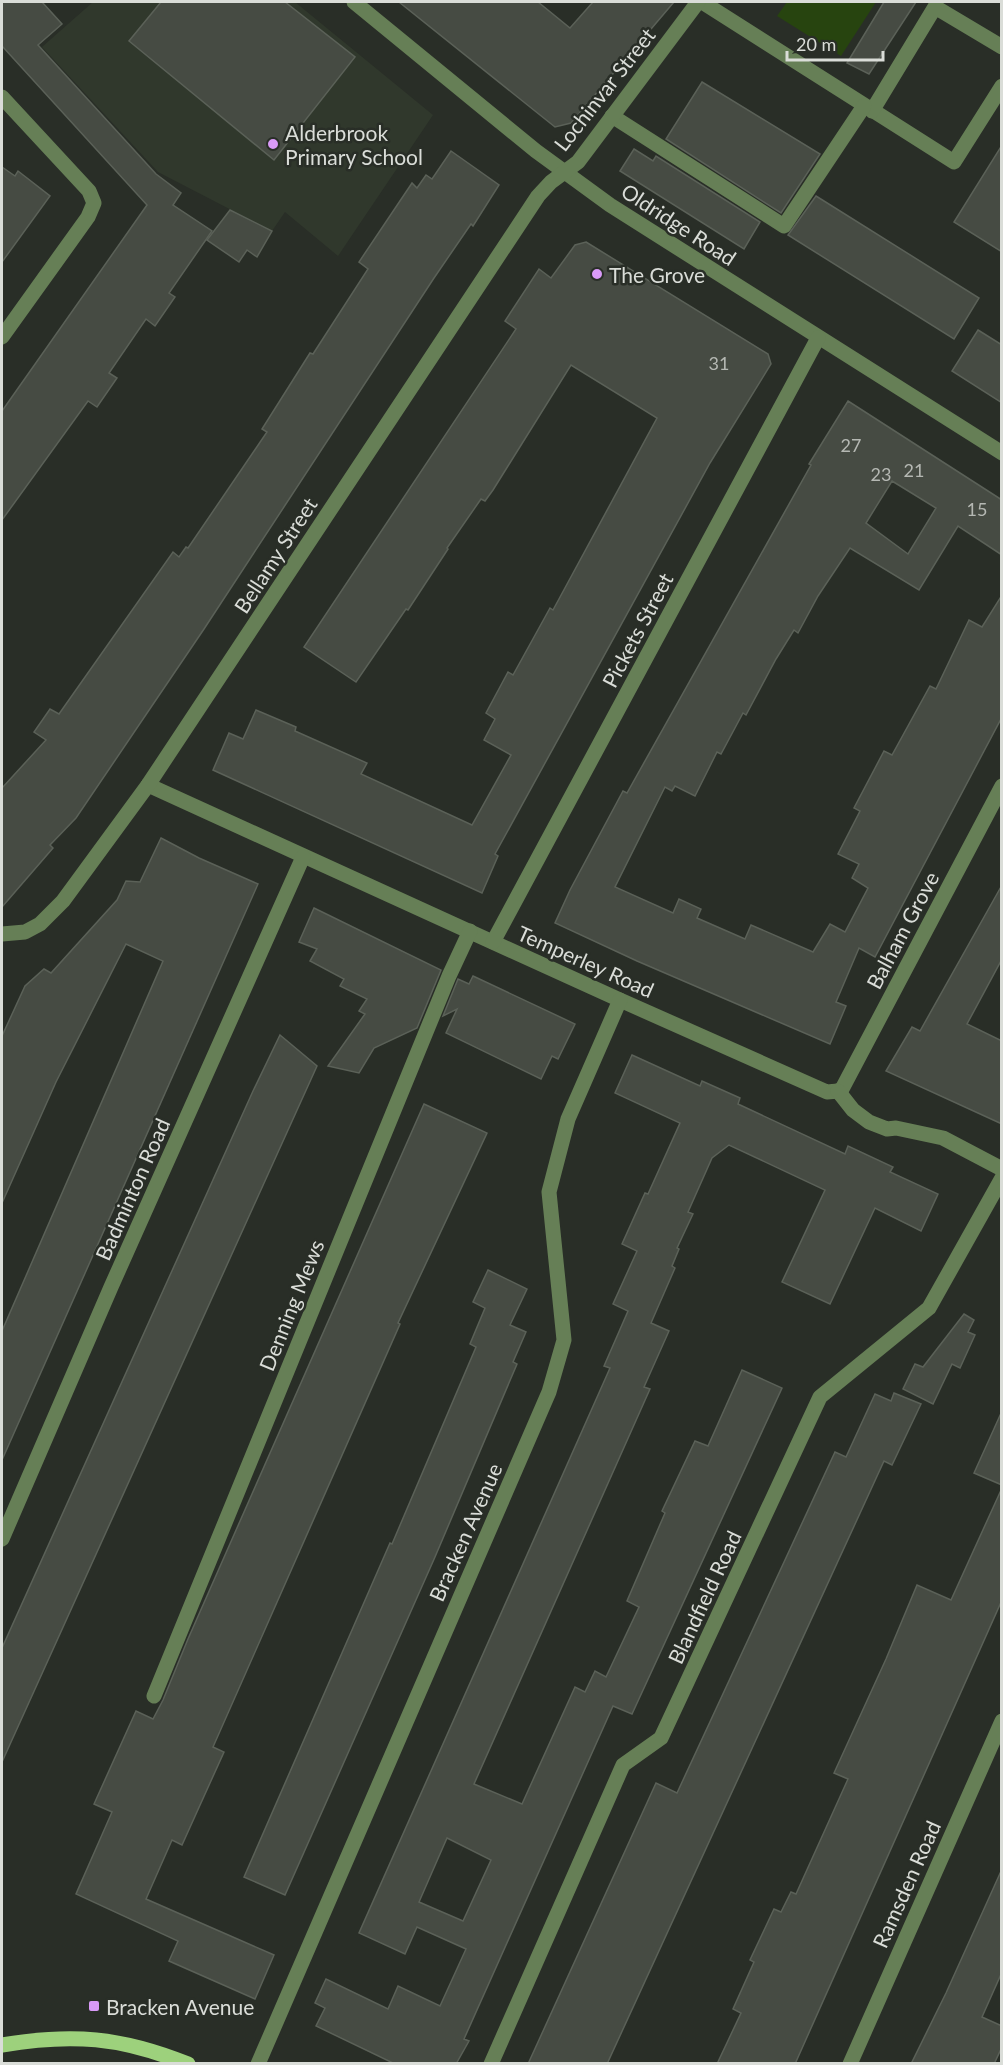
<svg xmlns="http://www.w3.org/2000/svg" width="1003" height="2065" font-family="Lato,sans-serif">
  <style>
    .built { fill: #30382c }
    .park { fill: #27440f }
    .building { fill: #464b43; stroke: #5b6158; stroke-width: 1.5; fill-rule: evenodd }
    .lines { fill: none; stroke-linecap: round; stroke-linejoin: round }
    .minor { stroke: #667f56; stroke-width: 15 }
    .major { stroke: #9dd17c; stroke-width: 15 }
    .poi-dot { fill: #d99af7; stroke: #292e27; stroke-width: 2 }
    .labels { text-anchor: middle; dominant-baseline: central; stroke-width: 5; stroke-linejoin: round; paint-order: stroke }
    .number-label { font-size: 18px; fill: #b5b8b3 }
    .street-label { font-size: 21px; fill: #daddd8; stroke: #292e27 }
    .poi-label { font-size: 21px; fill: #daddd8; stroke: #292e27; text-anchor: start }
  </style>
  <rect width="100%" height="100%" fill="#292e27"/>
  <path class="built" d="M93 2H295L433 115 338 256 285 212 272 231 158 172 42 47Z"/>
  <path class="park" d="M787 2H876L841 56 777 16Z"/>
  <g class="building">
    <path d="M2 2H42L62 24 38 45 156 174 181 193 173 205 212 231 169 293 175 297 155 326 146 319 109 373 117 378 97 407 88 401 2 520V411L147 205 2 46Z"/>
    <path d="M161 2H285L355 57 274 160 129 41Z"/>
    <path d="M399 2H538L570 28 593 2H674L571 123 555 127Z"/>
    <path d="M884 2H916L869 74 847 63Z"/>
    <path d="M702 82 820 154 781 213 666 139Z"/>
    <path d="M1002 145V252L954 222Z"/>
    <path d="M634 149 653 161 656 156 760 222 744 249 620 171Z"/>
    <path d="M451 151 499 185 473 226 471 224 434 278 204 629 76 818 50 845 53 848 2 907V788L46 740 34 732 50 709 59 714 173 552 179 557 186 547 188 548 267 432 262 429 310 353 313 354 368 269 359 262 412 183 417 188 426 175 432 179Z"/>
    <path d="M2 167 15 176 18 171 50 196 2 262Z"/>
    <path d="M816 196 979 298 954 339 788 235Z"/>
    <path d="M230 210 272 231 257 257 247 250 239 262 207 240Z"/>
    <path d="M586 242 768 354 771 364 710 463 495 854 498 856 482 893 213 770 229 733 243 739 256 710 296 727 295 731 367 763 361 774 472 825 511 755 484 740 495 719 486 713 508 672 513 675 550 608 553 610 657 418 571 365 493 490 485 501 481 499 447 548 448 549 408 610 406 609 356 682 304 647 516 329 505 321 539 269 551 278 575 245Z"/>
    <path d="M978 330 1002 345V403L952 371Z"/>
    <path d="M848 401 1002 500V555L958 526 919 590 850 548 818 596 798 633 794 630 776 659 746 715 743 713 721 754 717 752 695 796 675 786 672 791 665 787 615 887 673 913 679 899 701 909 697 918 745 939 751 925 813 952 830 924 845 932 868 888 852 878 859 864 838 854 860 811 854 808 884 751 892 755 930 686 936 689 969 620 982 627 1002 595V717L875 957 859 948 836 1002 846 1006 830 1044 637 961 555 923 570 890 623 791 627 793 811 465 809 464ZM892 481 936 508 908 554 866 523Z"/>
    <path d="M161 838 199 858 258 884 2 1460V1331L163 961 126 944 56 1082 2 1203V1036L25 986 44 969 51 973 117 900 126 881 140 882Z"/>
    <path d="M1002 885V959L967 1024 1002 1041V1124L886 1071 912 1027 920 1031Z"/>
    <path d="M314 908 441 970 417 1028 374 1048 359 1073 328 1066 365 1014 359 1011 367 999 340 986 344 979 310 961 317 949 299 942Z"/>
    <path d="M473 976 575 1024 558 1059 552 1056 541 1079 446 1033 457 1009 443 1016 458 979 469 984Z"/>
    <path d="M280 1035 317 1066 2 1762V1648L253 1091Z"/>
    <path d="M632 1055 700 1086 702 1081 740 1098 738 1104 845 1154 848 1146 893 1167 890 1172 938 1194 921 1231 875 1208 830 1304 782 1282 825 1190 729 1145 712 1158 688 1212 693 1214 677 1248 679 1249 672 1266 675 1268 651 1323 669 1331 644 1387 650 1389 474 1784 522 1804 575 1687 585 1692 595 1671 606 1677 639 1607 627 1601 665 1513 662 1511 695 1441 708 1446 742 1370 782 1388 632 1714 613 1706 464 2039 469 2041 456 2064H395L316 2026 325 2008 315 2003 326 1979 388 2009 398 1986 440 2006 466 1949 417 1927 405 1954 359 1933 610 1368 604 1366 628 1311 613 1304 637 1251 622 1244 645 1193 648 1194 680 1123 615 1093ZM447 1838 491 1860 463 1921 419 1902Z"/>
    <path d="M424 1104 487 1133 398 1323 400 1324 213 1747 224 1752 182 1845 172 1840 146 1899 274 1955 255 1999 169 1961 178 1941 76 1894 112 1812 94 1804 136 1711 153 1719 163 1700 188 1639Z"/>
    <path d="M488 1270 527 1289 510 1325 526 1332 513 1362 517 1364 435 1557 285 1895 244 1877 390 1543 392 1544 476 1347 470 1344 485 1308 473 1302Z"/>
    <path d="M964 1314 974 1320 968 1332 975 1335 960 1368 952 1364 933 1404 903 1389 915 1364 923 1367Z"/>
    <path d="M894 1393 921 1404 892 1465 884 1461 607 2064H528L656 1783 677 1793 835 1452 846 1457 875 1394 891 1401Z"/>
    <path d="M1002 1411V1485L974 1473Z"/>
    <path d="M1002 1488V1600L795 2064H717L741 2013 733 2009 754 1962 750 1960 774 1909 781 1912 791 1892 796 1894 848 1779 834 1773 886 1659 917 1585 951 1600Z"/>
    <path d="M1002 1869V1972L982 2017 1002 2026V2047L994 2064H911L946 1993Z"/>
  </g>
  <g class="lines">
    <g class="minor">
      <path d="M354 2 536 151 610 205 1002 453"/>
      <path d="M702 2 954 162 1002 86"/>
      <path d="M2 97 89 191 94 203 88 217 2 337"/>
      <path d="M872 111 935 7 1002 47"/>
      <path d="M612 116 784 226 864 106"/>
      <path d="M148 785 620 1000 827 1092 838 1091"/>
      <path d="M2 934 25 932 40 924 63 901 148 785 538 196 551 182 578 162 698 2"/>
      <path d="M493 942 818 338"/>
      <path d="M838 1091 842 1089 1002 786"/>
      <path d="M838 1091 853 1110 869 1122 887 1129 896 1128 943 1138 1002 1169"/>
      <path d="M2 1539 111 1287 303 857"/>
      <path d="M154 1696 449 976 470 931"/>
      <path d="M258 2064 549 1392 564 1340 549 1192 568 1119 620 1000"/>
      <path d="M491 2064 623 1765 661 1738 820 1397 929 1308 1002 1178"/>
      <path d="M850 2064 1002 1721"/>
    </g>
    <path class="major" d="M2 2045C72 2033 121 2037 188 2064"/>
  </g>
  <g class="poi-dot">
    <circle cx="273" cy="144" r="6"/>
    <circle cx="597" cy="274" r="6"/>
    <rect x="88" y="2000" width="12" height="12" rx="3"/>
  </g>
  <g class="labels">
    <g class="number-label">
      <text x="719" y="363">31</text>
      <text x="851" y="445">27</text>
      <text x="914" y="470">21</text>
      <text x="881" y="474">23</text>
      <text x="977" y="509">15</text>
    </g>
    <g class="street-label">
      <text transform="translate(604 89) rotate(-52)">Lochinvar Street</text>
      <text transform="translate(679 224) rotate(33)">Oldridge Road</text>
      <text transform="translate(275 555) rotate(-57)">Bellamy Street</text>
      <text transform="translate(637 630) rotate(-62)">Pickets Street</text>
      <text transform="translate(902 930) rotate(-62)">Balham Grove</text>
      <text transform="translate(586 961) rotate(24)">Temperley Road</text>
      <text transform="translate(132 1189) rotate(-66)">Badminton Road</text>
      <text transform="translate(291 1305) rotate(-68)">Denning Mews</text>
      <text transform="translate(465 1532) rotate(-66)">Bracken Avenue</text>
      <text transform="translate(704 1597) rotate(-65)">Blandfield Road</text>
      <text transform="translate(906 1884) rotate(-66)">Ramsden Road</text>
    </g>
    <g class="poi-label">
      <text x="285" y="132">Alderbrook<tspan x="285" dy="24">Primary School</tspan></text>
      <text x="609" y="274">The Grove</text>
      <text x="106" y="2006">Bracken Avenue</text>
    </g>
  </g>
  <rect width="1003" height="2065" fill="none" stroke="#daddd8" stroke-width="6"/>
  <path d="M787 51v9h96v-9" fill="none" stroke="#daddd8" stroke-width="3"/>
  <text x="796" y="51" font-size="18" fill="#daddd8" stroke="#292e27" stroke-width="4.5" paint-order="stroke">20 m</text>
</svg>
